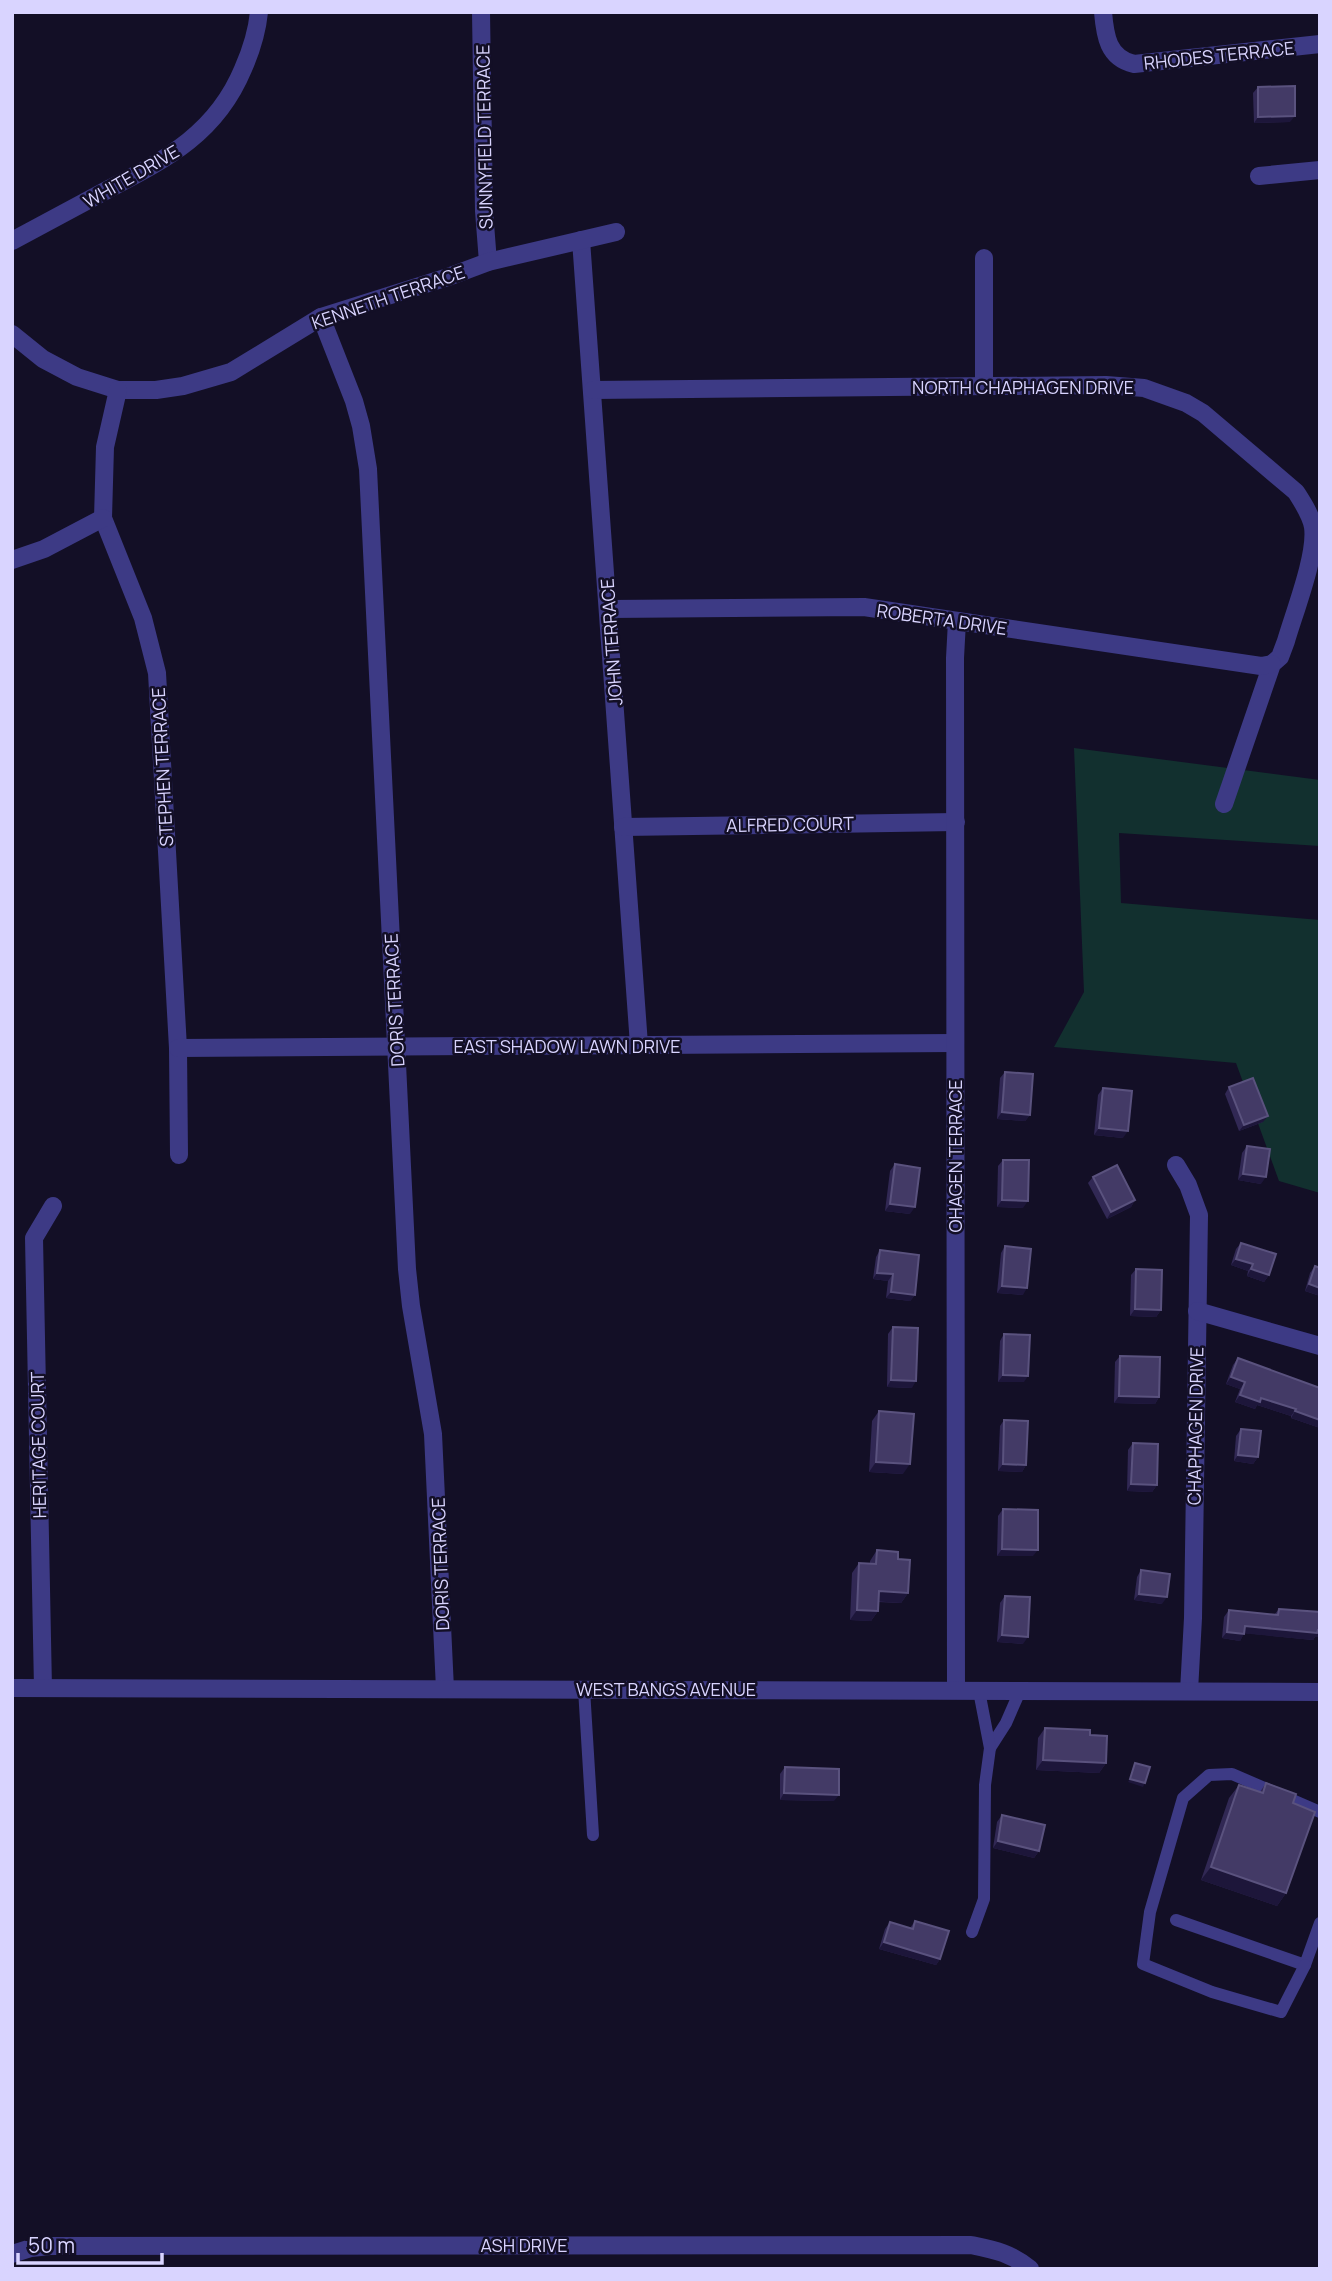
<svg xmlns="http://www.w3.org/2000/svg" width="1332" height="2281" font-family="Manrope,sans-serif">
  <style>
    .green { fill: #12302f }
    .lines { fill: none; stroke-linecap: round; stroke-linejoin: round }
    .service { stroke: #3d3a85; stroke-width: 12 }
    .minor { stroke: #3d3a85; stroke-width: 18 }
    .tertiary { stroke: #3d3a85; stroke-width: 18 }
    .wall { fill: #312854 }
    .shaded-wall { fill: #1d163a }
    .building { fill: #433a66; stroke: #5a527e; stroke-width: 2 }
    .labels { text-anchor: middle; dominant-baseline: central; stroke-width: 5; stroke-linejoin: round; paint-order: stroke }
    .street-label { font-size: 18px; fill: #d9d4ff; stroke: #130f26 }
  </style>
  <rect width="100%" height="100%" fill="#130f26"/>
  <path class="green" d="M1074 748 1320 780V846L1119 833 1121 903 1320 920V1193L1279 1181 1236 1063 1054 1047 1084 992Z"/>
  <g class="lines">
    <g class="service">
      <path d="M584 1689 593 1835"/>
      <path d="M990 1748 1006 1723 1020 1691"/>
      <path d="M1176 1920 1305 1965 1320 1923"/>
      <path d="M972 1932 984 1899 985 1785 990 1748 979 1691"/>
      <path d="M1305 1965 1281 2012 1212 1992 1143 1964 1150 1912 1183 1798 1209 1775 1232 1774 1320 1812"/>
    </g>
    <g class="minor">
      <path d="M481 12 484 211 488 262"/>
      <path d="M1103 12C1105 36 1108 58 1134 64L1320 44"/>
      <path d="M1259 176 1320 170"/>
      <path d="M581 240 639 1045"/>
      <path d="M12 241C44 224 75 207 107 190 166 159 216 134 243 69 251 51 257 32 259 12"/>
      <path d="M321 317 354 401 361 426 368 469 407 1269 411 1306 433 1434 445 1689"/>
      <path d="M12 334 43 359 77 377 118 390H156L183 386 231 372 321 317 448 277 488 262 616 232"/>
      <path d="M984 386V258"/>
      <path d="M118 390 105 447 103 518 143 618 157 673 178 1048 179 1155"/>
      <path d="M593 390 1106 385 1144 388 1186 403 1203 413 1296 492C1303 503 1311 515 1313 527 1317 555 1294 613 1286 641L1280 657 1272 664 1224 804"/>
      <path d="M12 560 44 549 103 518"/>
      <path d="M609 609 864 607 1261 666 1272 664"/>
      <path d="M623 827 956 822"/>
      <path d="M178 1048 955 1043"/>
      <path d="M1176 1165 1188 1185 1199 1215 1193 1618 1189 1691"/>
      <path d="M1197 1311 1320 1346"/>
      <path d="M43 1688 34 1238 53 1206"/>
      <path d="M956 1690 955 658 957 621"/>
      <path d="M12 2254 31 2248 50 2246 971 2245C995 2250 1011 2253 1030 2269"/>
    </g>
    <path class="tertiary" d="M12 1688C448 1691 884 1689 1320 1692"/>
  </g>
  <g class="wall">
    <path d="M1258 87 1290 122 1254 123 1253 93Z"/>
    <path d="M1005 1072 1030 1115 1025 1121 997 1119 1000 1078Z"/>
    <path d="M1229 1087 1263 1122 1239 1131 1225 1094Z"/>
    <path d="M1103 1088 1123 1138 1094 1135 1098 1095Z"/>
    <path d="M1247 1146 1261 1184 1238 1180 1242 1153Z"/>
    <path d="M1003 1160 1023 1208 997 1207 998 1166Z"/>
    <path d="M895 1164 910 1214 885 1211 890 1171Z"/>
    <path d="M1093 1177 1135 1200 1131 1207 1107 1219 1088 1183Z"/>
    <path d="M1241 1243 1269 1275 1264 1282 1247 1276 1248 1271 1231 1265 1236 1249Z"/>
    <path d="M1005 1246 1023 1295 997 1293 1001 1253Z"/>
    <path d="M880 1250 915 1295 910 1301 886 1298 888 1281 873 1279 876 1257Z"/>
    <path d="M1315 1266 1320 1296 1305 1291 1310 1273Z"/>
    <path d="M1136 1269 1161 1310 1156 1317 1130 1316 1131 1275Z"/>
    <path d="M893 1327 912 1388 887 1387 888 1334Z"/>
    <path d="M1004 1334 1024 1382H998L1000 1341Z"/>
    <path d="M1120 1356 1159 1397 1155 1404 1114 1403 1115 1362Z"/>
    <path d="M1238 1358 1320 1388V1428L1291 1418V1416L1257 1405 1255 1409 1235 1402 1240 1389 1226 1384 1233 1365Z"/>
    <path d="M879 1411 903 1474 869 1472 872 1421Z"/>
    <path d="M1004 1420 1026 1465 1022 1472 998 1471 1000 1426Z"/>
    <path d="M1241 1429 1258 1457 1253 1464 1234 1461 1236 1436Z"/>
    <path d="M1133 1443 1157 1485 1152 1492 1127 1491 1128 1450Z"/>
    <path d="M1003 1509 1033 1556H997L998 1516Z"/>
    <path d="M877 1550 898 1559 908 1593 901 1603 878 1602V1611L871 1621 850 1620 852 1573 859 1563 870 1564V1561Z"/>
    <path d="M1141 1570 1162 1604 1134 1600 1137 1577Z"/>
    <path d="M1005 1596 1023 1644 997 1642 1000 1603Z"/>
    <path d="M1279 1609 1320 1612V1637H1315L1313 1640 1244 1633 1240 1641 1222 1638 1224 1617 1229 1610 1274 1615Z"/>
    <path d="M1045 1728 1090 1735 1106 1763 1099 1773 1036 1770 1038 1738Z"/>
    <path d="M785 1767 834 1801 780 1800V1774Z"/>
    <path d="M1266 1783 1293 1803 1286 1893 1277 1906 1201 1880 1229 1798 1239 1785 1260 1792Z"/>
    <path d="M1002 1815 1039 1851 1034 1858 993 1848 997 1822Z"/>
    <path d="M915 1921 940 1959 936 1965 879 1949 885 1929 890 1922 910 1928Z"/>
  </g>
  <g class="shaded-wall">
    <path d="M1295 116 1290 122 1254 123 1258 117Z"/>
    <path d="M1002 1112 1030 1115 1025 1121 997 1119Z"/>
    <path d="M1268 1116 1263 1122 1239 1131 1244 1125Z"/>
    <path d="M1099 1128 1128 1131 1123 1138 1094 1135Z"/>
    <path d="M1243 1174 1266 1177 1261 1184 1238 1180Z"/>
    <path d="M1002 1200 1028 1201 1023 1208 997 1207Z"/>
    <path d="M1135 1200 1131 1207 1107 1219 1111 1212Z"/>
    <path d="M890 1204 915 1207 910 1214 885 1211Z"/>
    <path d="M1236 1259 1253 1264 1248 1271 1231 1265Z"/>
    <path d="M1251 1269 1269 1275 1264 1282 1247 1276Z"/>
    <path d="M877 1273 893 1274 888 1281 873 1279Z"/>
    <path d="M1309 1284 1320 1288V1296L1305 1291Z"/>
    <path d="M1002 1286 1027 1288 1023 1295 997 1293Z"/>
    <path d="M891 1292 915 1295 910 1301 886 1298Z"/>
    <path d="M1135 1309 1161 1310 1156 1317 1130 1316Z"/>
    <path d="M1003 1375 1028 1376 1024 1382H998Z"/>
    <path d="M1231 1377 1245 1382 1240 1389 1226 1384Z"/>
    <path d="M891 1380 916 1381 912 1388 887 1387Z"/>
    <path d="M1240 1395 1261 1398 1296 1409 1291 1416 1257 1405 1255 1409 1235 1402Z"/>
    <path d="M1119 1396 1159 1397 1155 1404 1114 1403Z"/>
    <path d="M1295 1411 1320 1420V1428L1291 1418Z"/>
    <path d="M1238 1455 1258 1457 1253 1464 1234 1461Z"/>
    <path d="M876 1462 910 1464 903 1474 869 1472Z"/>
    <path d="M1003 1464 1026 1465 1022 1472 998 1471Z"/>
    <path d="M1131 1484 1157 1485 1152 1492 1127 1491Z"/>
    <path d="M1002 1549 1038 1550 1033 1556H997Z"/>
    <path d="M879 1591 908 1593 901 1603 872 1601Z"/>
    <path d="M1139 1594 1167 1597 1162 1604 1134 1600Z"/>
    <path d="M857 1610 878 1611 871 1621 850 1620Z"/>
    <path d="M1245 1626 1320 1630V1637H1315L1313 1640 1240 1633Z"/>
    <path d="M1227 1632 1244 1634 1240 1641 1222 1638Z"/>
    <path d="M1002 1635 1028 1637 1023 1644 997 1642Z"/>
    <path d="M1043 1760 1106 1763 1099 1773 1036 1770Z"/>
    <path d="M1130 1779 1145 1783 1143 1787 1128 1782Z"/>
    <path d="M784 1793 839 1795 834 1801 780 1800Z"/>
    <path d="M998 1841 1039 1851 1034 1858 993 1848Z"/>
    <path d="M1211 1867 1286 1893 1277 1906 1201 1880Z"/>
    <path d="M884 1942 940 1959 936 1965 879 1949Z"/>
  </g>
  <g class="building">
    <path d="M1295 86V116L1258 117V87Z"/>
    <path d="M1005 1072 1033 1074 1030 1115 1002 1112Z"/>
    <path d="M1253 1078 1268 1116 1244 1125 1229 1087Z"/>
    <path d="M1103 1088 1132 1091 1128 1131 1099 1128Z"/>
    <path d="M1247 1146 1270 1149 1266 1177 1243 1174Z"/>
    <path d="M1003 1160H1029L1028 1201 1002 1200Z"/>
    <path d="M895 1164 920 1168 915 1207 890 1204Z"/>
    <path d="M1117 1165 1135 1200 1111 1212 1093 1177Z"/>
    <path d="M1241 1243 1276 1254 1269 1275 1251 1269 1253 1264 1236 1259Z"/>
    <path d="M1005 1246 1031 1249 1027 1288 1002 1286Z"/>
    <path d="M880 1250 919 1255 915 1295 891 1292 893 1274 877 1273Z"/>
    <path d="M1315 1266 1320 1268V1288L1309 1284Z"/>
    <path d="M1136 1269 1162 1270 1161 1310 1135 1309Z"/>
    <path d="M893 1327 918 1328 916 1381 891 1380Z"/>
    <path d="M1004 1334 1030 1335 1028 1376 1003 1375Z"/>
    <path d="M1120 1356 1160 1357 1159 1397 1119 1396Z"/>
    <path d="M1238 1358 1320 1388V1420L1295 1411 1296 1409 1261 1398 1260 1402 1240 1395 1245 1382 1231 1377Z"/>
    <path d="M879 1411 914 1414 910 1464 876 1462Z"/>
    <path d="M1004 1420 1028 1421 1026 1465 1003 1464Z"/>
    <path d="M1241 1429 1261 1431 1258 1457 1238 1455Z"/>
    <path d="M1133 1443 1158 1444 1157 1485 1131 1484Z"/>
    <path d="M1003 1509 1038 1510V1550L1002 1549Z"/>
    <path d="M877 1550 898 1552V1559L910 1560 908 1593 879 1591 878 1611 857 1610 859 1563 876 1564Z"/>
    <path d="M1141 1570 1170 1574 1167 1597 1139 1594Z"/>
    <path d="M1005 1596 1030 1597 1028 1637 1002 1635Z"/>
    <path d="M1279 1609 1320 1612V1630H1318L1317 1633 1245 1626 1244 1634 1227 1632 1229 1610 1278 1615Z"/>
    <path d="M1045 1728 1090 1730V1735L1107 1736 1106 1763 1043 1760Z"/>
    <path d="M1135 1763 1150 1767 1145 1783 1130 1779Z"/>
    <path d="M785 1767 839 1769V1795L784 1793Z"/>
    <path d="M1266 1783 1296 1794 1293 1803 1315 1812 1286 1893 1211 1867 1239 1785 1263 1793Z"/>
    <path d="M1002 1815 1045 1825 1039 1851 998 1841Z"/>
    <path d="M915 1921 949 1931 940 1959 884 1942 890 1922 913 1929Z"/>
  </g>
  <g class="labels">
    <g class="street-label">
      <text transform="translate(1219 55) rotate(-6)">RHODES TERRACE</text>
      <text transform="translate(484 137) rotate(-91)">SUNNYFIELD TERRACE</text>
      <text transform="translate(131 176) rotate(-30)">WHITE DRIVE</text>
      <text transform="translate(388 297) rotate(-19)">KENNETH TERRACE</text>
      <text x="1023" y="387">NORTH CHAPHAGEN DRIVE</text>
      <text transform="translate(942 619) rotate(8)">ROBERTA DRIVE</text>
      <text transform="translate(611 642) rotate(-94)">JOHN TERRACE</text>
      <text transform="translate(162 767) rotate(-93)">STEPHEN TERRACE</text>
      <text transform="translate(790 824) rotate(-1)">ALFRED COURT</text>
      <text transform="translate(394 1000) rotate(-93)">DORIS TERRACE</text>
      <text x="567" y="1046">EAST SHADOW LAWN DRIVE</text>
      <text transform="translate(955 1156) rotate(-90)">OHAGEN TERRACE</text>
      <text transform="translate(1195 1426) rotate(-89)">CHAPHAGEN DRIVE</text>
      <text transform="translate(38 1445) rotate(-91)">HERITAGE COURT</text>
      <text transform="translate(440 1564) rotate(-92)">DORIS TERRACE</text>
      <text x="666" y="1689">WEST BANGS AVENUE</text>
      <text x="524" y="2245">ASH DRIVE</text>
    </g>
  </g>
  <rect width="1332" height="2281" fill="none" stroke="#d9d4ff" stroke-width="28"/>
  <path d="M18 2253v10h144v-10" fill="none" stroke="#d9d4ff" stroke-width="3.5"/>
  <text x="28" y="2253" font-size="21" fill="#d9d4ff" stroke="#130f26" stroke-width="5" paint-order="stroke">50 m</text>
</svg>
